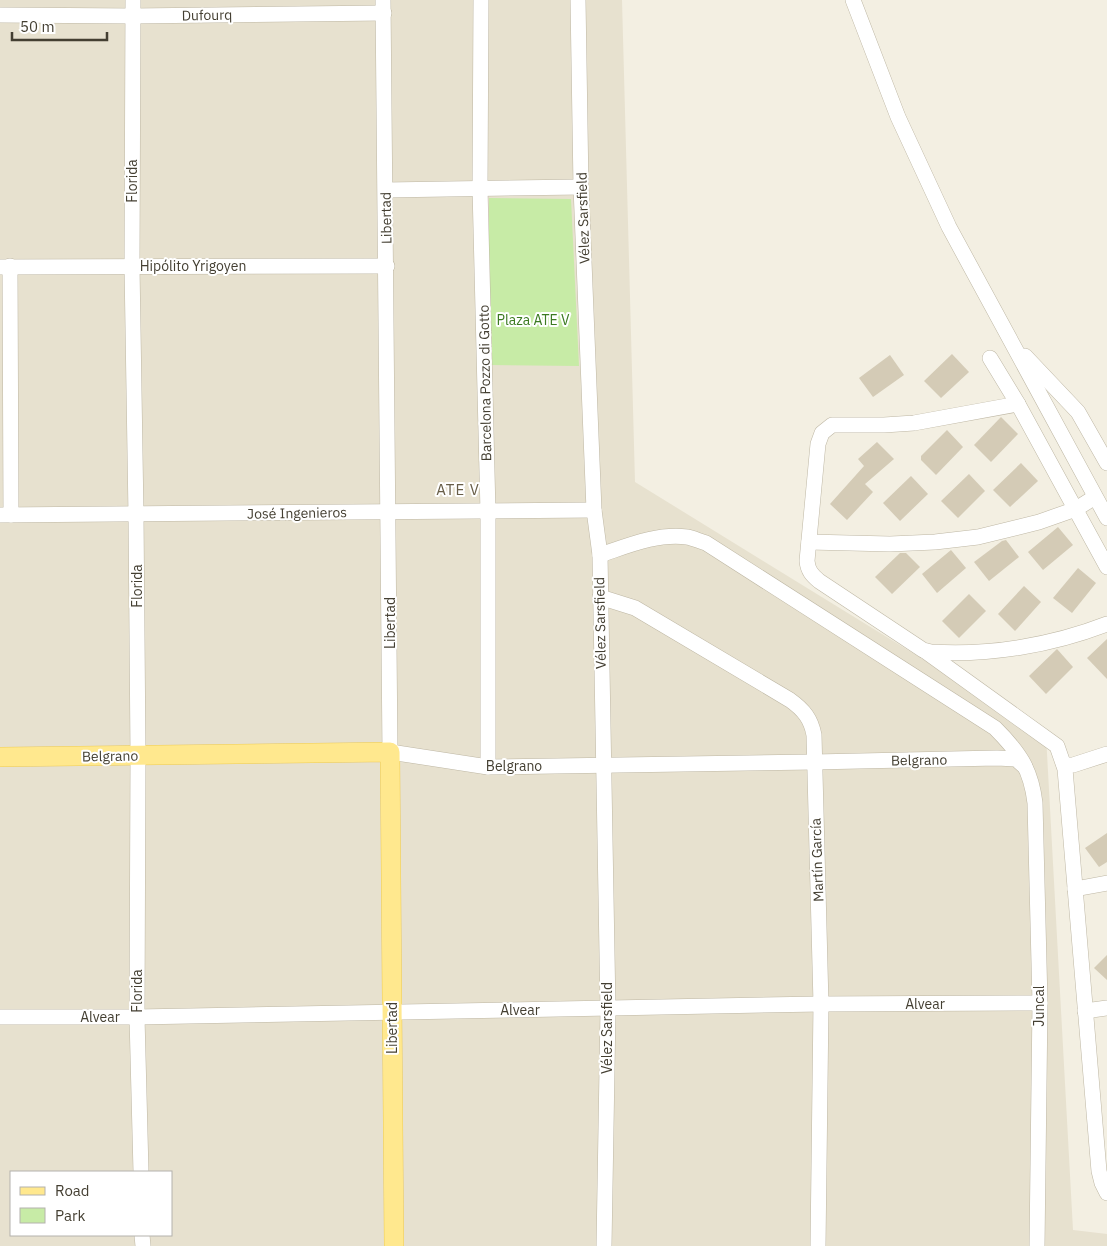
<svg xmlns="http://www.w3.org/2000/svg" width="1107" height="1246" font-family="'IBM Plex Sans',sans-serif">
  <style>
    .residential { fill: #e7e1cf; fill-rule: evenodd }
    .green { fill: #c7eba6 }
    .building { fill: #d4cbb6 }
    .lines { fill: none; stroke-linecap: round; stroke-linejoin: round }
    .minor-casing { stroke: #beb7a4; stroke-width: 16 }
    .major-casing { stroke: #edcb56; stroke-width: 20 }
    .minor { stroke: #fff; stroke-width: 15 }
    .major { stroke: #ffe88e; stroke-width: 19 }
    .labels { text-anchor: middle; dominant-baseline: central; stroke-width: 4; stroke-linejoin: round; paint-order: stroke }
    .street-label { font-size: 14px; fill: #443f32; stroke: #fff }
    .park-label { font-size: 14px; fill: #3c7a22; stroke: #fff }
    .neighbourhood-label { font-size: 15px; letter-spacing: 1px; fill: #685e48; stroke: #fff }
  </style>
  <rect width="100%" height="100%" fill="#f3efe2"/>
  <path class="residential" d="M0 0H622L635 482 1046 735 1073 1230 1107 1234V1246H0ZM11 1172H171V1235H11Z"/>
  <path class="green" d="M489 198 571 199 579 366 489 365Z"/>
  <g class="building">
    <path d="M952 354 969 372 941 398 924 381Z"/>
    <path d="M890 355 904 375 873 397 859 378Z"/>
    <path d="M1001 417 1018 434 991 462 974 445Z"/>
    <path d="M947 430 963 447 936 475 921 460V456Z"/>
    <path d="M877 442 894 459 865 484 873 492 847 520 830 504 864 466 858 459Z"/>
    <path d="M1021 463 1038 481 1010 507 993 490Z"/>
    <path d="M969 474 985 491 958 518 941 501Z"/>
    <path d="M911 476 928 494 900 521 883 503Z"/>
    <path d="M1058 527 1073 545 1043 570 1028 552Z"/>
    <path d="M1006 540 1019 557 989 581 974 562 1002 541Z"/>
    <path d="M951 550 966 568 937 593 922 574Z"/>
    <path d="M900 553H906L920 567 892 594 875 577Z"/>
    <path d="M1078 568 1096 583 1072 613 1053 598Z"/>
    <path d="M1024 586 1041 602 1015 631 998 614Z"/>
    <path d="M969 594 986 611 959 638 942 621Z"/>
    <path d="M1107 639V679L1087 658Z"/>
    <path d="M1057 649 1073 667 1046 694 1029 676Z"/>
    <path d="M1107 833V862L1099 867 1085 848Z"/>
    <path d="M1107 955V980L1094 968Z"/>
  </g>
  <g class="lines">
    <g class="minor-casing">
      <g id="minor">
        <path d="M133 0 132 266 136 515 138 755 137 1017 141 1172"/>
        <path d="M383 0 390 752 488 767 814 762 997 758 1016 759 1025 767"/>
        <path d="M481 0 480 188 488 512V767"/>
        <path d="M578 0 581 187 594 510 600 555 608 1010 604 1246"/>
        <path d="M853 0 898 117 949 227 1107 518"/>
        <path d="M0 15 133 16 384 13"/>
        <path d="M386 190 581 187"/>
        <path d="M10 266 11 515"/>
        <path d="M0 267 387 266"/>
        <path d="M1025 356 1078 412 1107 463"/>
        <path d="M990 358 1018 404 1107 567"/>
        <path d="M1018 404 914 423 884 425H832L822 433 818 444 807 561C808 571 812 575 819 581L923 650 931 652C989 656 1053 645 1107 624"/>
        <path d="M0 515 594 510"/>
        <path d="M809 542 890 544 935 542 978 537 1039 522 1076 509 1095 497"/>
        <path d="M600 555C627 546 657 533 687 537 693 538 699 541 706 543L995 728C1019 752 1031 769 1035 803L1040 1003 1037 1246"/>
        <path d="M600 597 635 608 790 700C804 710 811 719 814 735L821 1004 818 1246"/>
        <path d="M925 651 1057 746 1065 769 1099 1171 1102 1183 1107 1193"/>
        <path d="M1064 765H1073L1107 754"/>
        <path d="M1075 889 1107 883"/>
        <path d="M1085 1011 1107 1008"/>
        <path d="M0 1017H137L821 1004 1040 1003"/>
        <path d="M142 1235 143 1246"/>
      </g>
    </g>
    <g class="major-casing">
      <path id="major" d="M0 757 390 752 394 1246"/>
    </g>
    <use href="#minor" class="minor"/>
    <use href="#major" class="major"/>
  </g>
  <g class="labels">
    <g class="street-label">
      <text transform="translate(207 15) rotate(-1)">Dufourq</text>
      <text transform="translate(132 181) rotate(-90)">Florida</text>
      <text transform="translate(386 218) rotate(-91)">Libertad</text>
      <text transform="translate(583 218) rotate(-92)">Vélez Sarsfield</text>
      <text x="193" y="266">Hipólito Yrigoyen</text>
      <text transform="translate(485 383) rotate(-91)">Barcelona Pozzo di Gotto</text>
      <text transform="translate(297 513) rotate(-1)">José Ingenieros</text>
      <text transform="translate(137 586) rotate(-90)">Florida</text>
      <text transform="translate(390 623) rotate(-90)">Libertad</text>
      <text transform="translate(600 623) rotate(-91)">Vélez Sarsfield</text>
      <text transform="translate(110 756) rotate(-1)">Belgrano</text>
      <text transform="translate(919 760) rotate(-1)">Belgrano</text>
      <text x="514" y="766">Belgrano</text>
      <text transform="translate(817 860) rotate(-92)">Martín García</text>
      <text transform="translate(137 991) rotate(-90)">Florida</text>
      <text x="925" y="1004">Alvear</text>
      <text transform="translate(1039 1006) rotate(-90)">Juncal</text>
      <text x="520" y="1010">Alvear</text>
      <text x="100" y="1017">Alvear</text>
      <text transform="translate(392 1028) rotate(-90)">Libertad</text>
      <text transform="translate(607 1028) rotate(-90)">Vélez Sarsfield</text>
    </g>
    <g class="park-label">
      <text x="533" y="320">Plaza ATE V</text>
    </g>
    <g class="neighbourhood-label">
      <text x="458" y="489">ATE V</text>
    </g>
  </g>
  <rect x="10" y="1171" width="162" height="65" fill="#ffffff" stroke="#b4b2ad"/>
  <rect x="20" y="1187" width="25" height="8" fill="#ffe88e" stroke="#b4b2ad"/>
  <text x="55" y="1196" font-size="15" fill="#443f32">Road</text>
  <rect x="20" y="1208" width="25" height="15" fill="#c7eba6" stroke="#b4b2ad"/>
  <text x="55" y="1221" font-size="15" fill="#443f32">Park</text>
  <path d="M12 32v8h95v-8" fill="none" stroke="#443f32" stroke-width="2.5"/>
  <text x="20" y="32" font-size="15" fill="#443f32" stroke="#ffffff" stroke-width="4" paint-order="stroke">50 m</text>
</svg>
